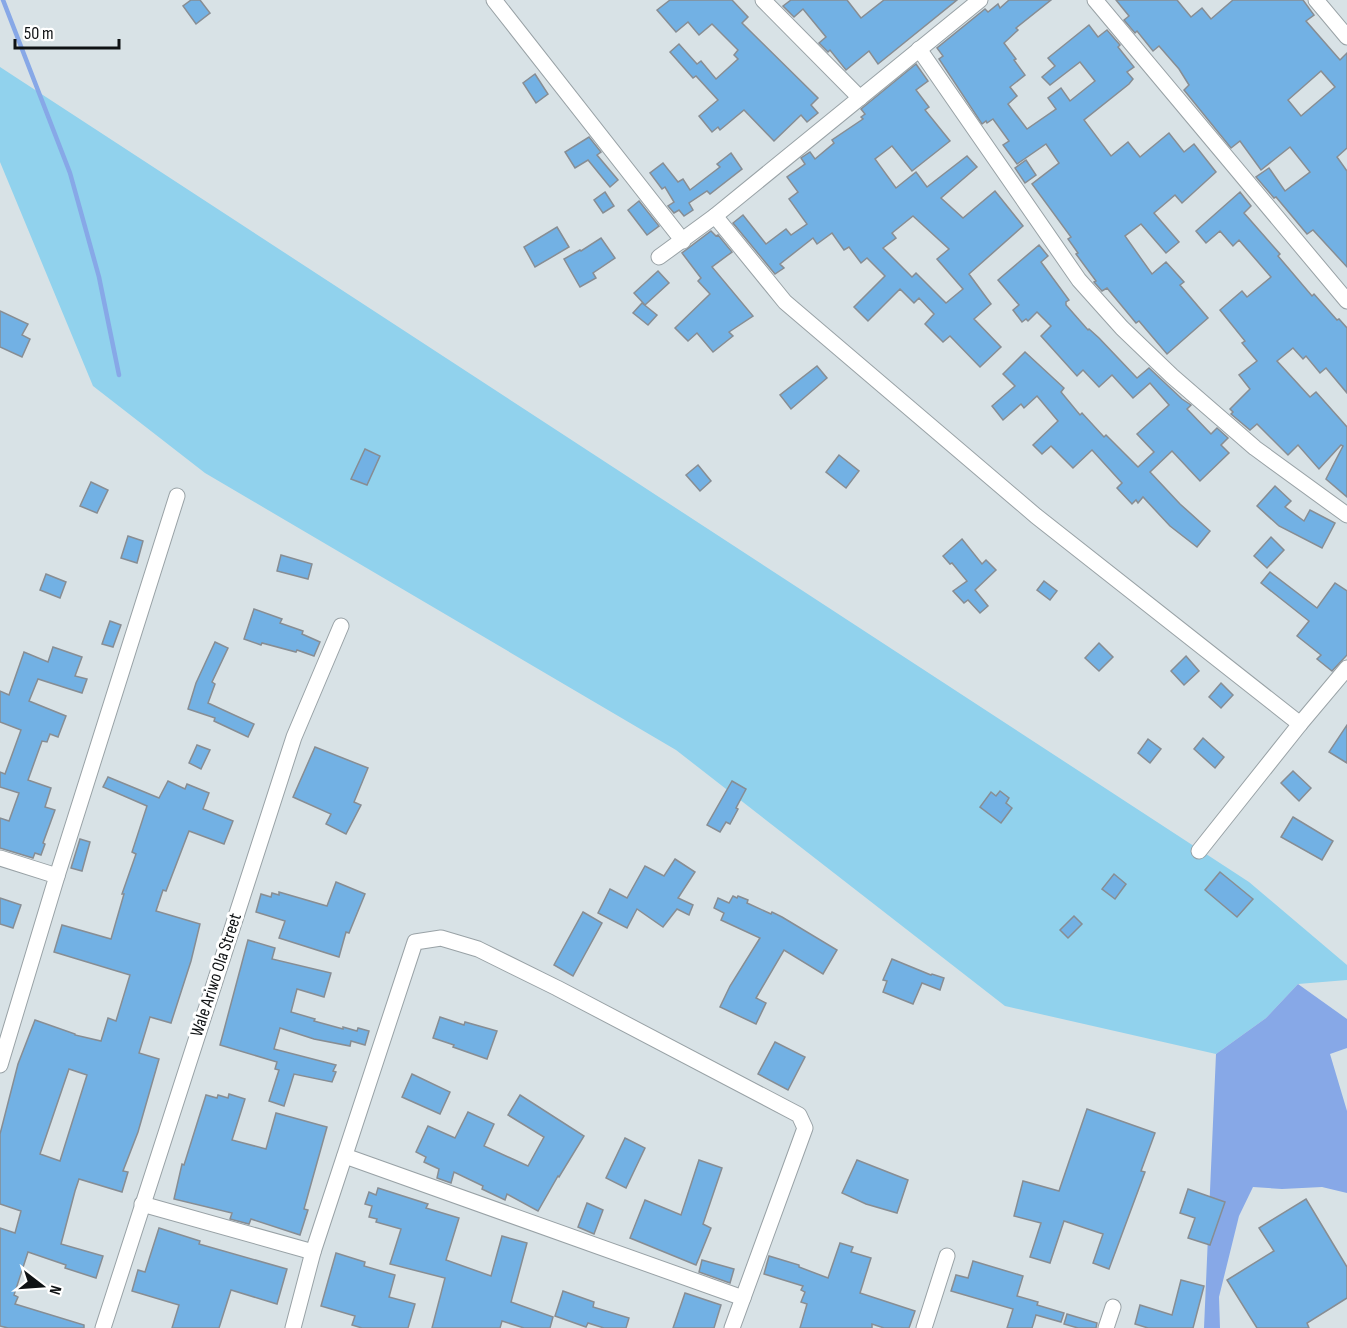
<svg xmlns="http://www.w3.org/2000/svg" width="1347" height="1328" font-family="'Sofia Sans Condensed',sans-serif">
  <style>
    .green { fill: #91d2ed }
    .water { fill: #87a8e7 }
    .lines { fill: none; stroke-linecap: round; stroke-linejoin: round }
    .stream { stroke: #87a8e7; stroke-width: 4.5 }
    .building { fill: #72b1e4; stroke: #878d93; stroke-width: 1.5; fill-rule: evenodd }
    .street-casing { stroke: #99a2a6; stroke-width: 17 }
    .street { stroke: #fff; stroke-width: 15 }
    .labels { text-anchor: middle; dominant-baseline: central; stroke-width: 6; stroke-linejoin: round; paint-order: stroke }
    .street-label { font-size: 18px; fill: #0f1214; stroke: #fff }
  </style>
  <rect width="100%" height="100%" fill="#d8e2e6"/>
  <path class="green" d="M0 67 1249 882 1347 965V980L1298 984 1266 1018 1216 1054 1005 1006 676 750 205 473 93 386 0 162Z"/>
  <path class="water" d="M1298 984 1347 1019V1048L1330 1054 1347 1111V1193L1322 1187 1282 1189 1253 1187 1239 1216 1219 1297 1220 1328H1204L1216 1054 1266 1018Z"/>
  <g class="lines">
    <path class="stream" d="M3 0 70 173 99 277 119 375"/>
  </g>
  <g class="building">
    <path d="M191 0H200L210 13 196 24 183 6Z"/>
    <path d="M670 0H732L748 17 742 23 818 98 811 105 818 113 807 122 801 115 774 141 744 110 720 130 718 127 712 132 699 116 718 100 696 76 693 78 670 52 679 44 697 64 701 61 716 79 738 59 734 55 738 50 712 24 699 35 688 22 676 32 657 10Z"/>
    <path d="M791 0H847L861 18 884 0H957L878 64 869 51 846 70 830 50 828 52 819 43 826 37 803 9 794 17 783 6Z"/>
    <path d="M1009 0H1051L1016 28 1018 30 1004 43 1016 59 1014 60 1025 75 1010 87 1017 96 1008 104 1027 129 1056 109 1048 98 1061 88 1070 101 1095 81 1080 62 1050 85 1042 77 1055 66 1048 58 1089 25 1098 37 1107 30 1120 45 1118 47 1134 67 1127 72 1133 79 1129 84 1084 120 1111 156 1128 142 1140 157 1169 133 1184 152 1194 144 1216 172 1182 203 1175 195 1154 213 1179 242 1166 253 1141 224 1125 236 1152 274 1166 262 1184 282 1180 285 1208 318 1167 354 1139 321 1136 323 1107 288 1102 291 1094 282 1096 281 1076 254 1078 253 1068 239 1071 237 1032 184 1059 163 1046 144 1017 164 1003 145 1009 141 993 119 987 123 986 121 982 124 939 59 943 56 937 48 985 9 988 12 998 4 1000 8Z"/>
    <path d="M1116 0H1177L1191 17 1202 8 1211 19 1233 0H1303L1314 15 1306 21 1340 60 1347 53V148L1337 157 1347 171V267L1313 230 1307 234 1276 197 1274 198 1256 177 1269 168 1285 191 1310 172 1290 147 1261 170 1240 141 1231 148 1184 90 1189 85 1179 69 1159 46 1153 51 1137 31 1135 33 1124 20 1129 16ZM1321 71 1335 87 1301 116 1288 100Z"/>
    <path d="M916 64 928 81 916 90 929 107 925 110 950 141 912 171 892 146 875 159 896 188 916 172 927 187 967 156 977 167 941 198 963 218 995 191 1023 226 969 274 991 304 974 319 1001 347 980 367 950 336 943 342 925 324 934 314 919 298 914 303 900 289 868 321 854 307 885 276 867 258 861 263 849 247 844 250 832 233 817 244 813 238 780 264 784 268 775 274 733 223 743 215 766 244 786 229 791 235 807 224 789 199 798 192 787 177 805 164 801 158 810 152 815 159 834 143 832 140 863 119 861 117 865 114 861 109ZM913 216 949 249 937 259 963 289 946 303 916 273 912 277 883 248 896 238 892 233Z"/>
    <path d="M535 74 548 94 536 103 523 83Z"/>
    <path d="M589 137 601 152 597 155 618 180 610 187 588 160 575 168 565 152Z"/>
    <path d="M731 153 742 169 710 194 707 191 689 203 693 210 684 216 679 210 674 213 668 206 674 202 665 187 662 189 650 173 663 163 678 182 683 179 690 190 720 167 717 164Z"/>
    <path d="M1026 160 1036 175 1025 183 1015 168Z"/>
    <path d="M605 192 614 206 603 213 594 200Z"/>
    <path d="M1240 192 1251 206 1244 213 1280 254 1278 256 1312 296 1314 294 1337 320 1339 319 1347 328V393L1326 368 1320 373 1306 356 1303 359 1293 348 1277 361 1310 397 1316 392 1347 427V497L1326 479 1343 446 1341 445 1319 469 1298 445 1288 455 1257 424 1250 430 1231 414 1233 412 1230 409 1250 389 1239 375 1257 361 1242 343 1245 341 1220 310 1242 291 1247 297 1271 277 1239 240 1233 246 1220 231 1206 243 1196 231Z"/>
    <path d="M639 201 659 226 647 235 628 210Z"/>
    <path d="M557 227 569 247 535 267 524 247Z"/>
    <path d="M711 231 716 236 718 235 732 252 712 267 753 316 729 332 733 336 713 352 697 333 688 341 675 328 710 294 698 281 701 278 682 253Z"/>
    <path d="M601 238 615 258 593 273 596 278 580 287 564 259 580 250 581 251Z"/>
    <path d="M1039 245 1048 256 1041 262 1069 300 1066 302V305L1088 330 1089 329 1099 338 1137 378 1149 368 1182 399 1191 405 1187 409 1211 434 1217 428 1228 438 1221 445 1229 453 1200 481 1172 451 1150 472 1180 504 1210 531 1197 547 1170 526 1143 497 1138 503 1136 500 1132 504 1117 488 1122 483 1092 450 1073 468 1051 446 1042 454 1033 445 1058 421 1037 396 1024 408 1021 404 1003 420 992 406 1015 386 1003 374 1025 352 1064 388 1061 392 1080 415 1082 413 1104 437 1106 435 1138 467 1154 452 1137 434 1169 405 1150 383 1133 398 1112 375 1099 387 1083 370 1077 376 1041 336 1051 326 1037 312 1028 321 1026 319 1022 322 1013 310 1019 305 998 280Z"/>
    <path d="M658 271 669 283 645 305 634 293Z"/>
    <path d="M642 303 657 315 648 325 633 313Z"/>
    <path d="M0 311 28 324 22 335 30 339 22 357 0 347Z"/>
    <path d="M817 366 827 378 791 409 780 395Z"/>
    <path d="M365 449 380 456 367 485 351 479Z"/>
    <path d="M839 455 859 471 846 488 826 472Z"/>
    <path d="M698 465 711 481 700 491 686 475Z"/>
    <path d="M91 482 108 490 97 513 80 506Z"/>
    <path d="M1275 486 1291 501 1285 507 1304 521 1310 510 1335 523 1322 548 1279 526 1257 506Z"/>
    <path d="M128 536 143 541 137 563 121 558Z"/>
    <path d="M1271 537 1284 550 1267 568 1254 556Z"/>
    <path d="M962 539 982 564 986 560 996 570 975 590 988 606 980 613 968 600 964 603 953 591 967 581 952 563 950 564 943 556Z"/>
    <path d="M281 555 312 564 308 579 277 571Z"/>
    <path d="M1270 572 1317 608 1335 583 1347 591V655L1332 671 1317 659 1321 655 1297 636 1309 621 1261 583Z"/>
    <path d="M46 574 66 582 60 598 40 590Z"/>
    <path d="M1044 581 1057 591 1050 600 1037 590Z"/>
    <path d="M254 609 282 619 280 623 303 631 302 634 320 642 314 656 297 650 296 652 262 643 261 645 244 639Z"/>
    <path d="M110 621 121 625 113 647 102 644Z"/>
    <path d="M215 642 228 648 212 682 215 684 208 703 254 724 248 737 214 721 215 718 188 709 196 683Z"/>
    <path d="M1099 643 1113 657 1099 671 1085 658Z"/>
    <path d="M53 647 82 657 75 676 87 679 82 693 38 679 29 701 66 716 58 737 50 734 47 742 42 741 28 780 51 788 45 807 55 810 43 843 45 844 41 855 35 853 33 858 0 848V818L9 821 19 793 0 787V772L5 774 21 730 0 722V691L9 695 24 652 48 662Z"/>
    <path d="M1186 656 1199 671 1184 685 1171 671Z"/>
    <path d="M1221 683 1233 695 1221 708 1209 697Z"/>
    <path d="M1347 725V763L1329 752Z"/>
    <path d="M1203 738 1224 757 1215 768 1194 749Z"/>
    <path d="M1148 739 1161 749 1150 763 1138 753Z"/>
    <path d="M197 745 210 750 201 769 189 763Z"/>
    <path d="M315 747 368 768 354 802 361 805 346 834 326 824 331 814 293 797Z"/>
    <path d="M1293 771 1311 788 1299 801 1281 783Z"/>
    <path d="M108 777 159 798 168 781 185 789 187 784 209 793 203 809 233 821 224 844 189 831 166 891 163 890 156 911 200 924 191 961 171 1023 150 1017 139 1053 159 1059 138 1132 123 1171 128 1172 122 1192 79 1179 75 1191 61 1244 103 1256 96 1278 65 1268 66 1265 28 1252 14 1295 18 1297 15 1304 84 1325V1328H8L0 1326V1228L15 1233 21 1211 0 1204V1134L18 1064 35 1020 75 1034V1035L101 1041 108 1018 116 1021 130 975 54 952 62 925 111 939 124 894H122L136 854 132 852 147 806 103 787ZM69 1069 87 1075 60 1161 40 1154Z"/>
    <path d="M732 781 746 789 736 808 738 809 730 824 726 822 720 832 707 825Z"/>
    <path d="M1000 791 1009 798 1006 803 1012 808 1001 823 980 807 991 792 996 796Z"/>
    <path d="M1293 817 1333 841 1322 860 1281 837Z"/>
    <path d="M80 839 90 842 82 871 71 868Z"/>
    <path d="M675 859 695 872 678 898 693 905 689 915 677 909 663 927 637 909 627 928 598 913 610 889 627 898 645 866 664 876Z"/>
    <path d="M1220 872 1253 899 1237 917 1205 890Z"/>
    <path d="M1114 874 1126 884 1115 899 1102 889Z"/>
    <path d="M336 882 365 894 349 933 346 932 339 957 279 938 285 921 256 912 261 894 271 897 272 893 279 895V892L327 906Z"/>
    <path d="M733 896 737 898 738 896 748 900 747 903 771 914 772 912 782 917 837 950 823 974 784 950 756 998 766 1003 756 1024 720 1007 730 986 760 938 721 920 724 913 714 908 718 898 729 903Z"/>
    <path d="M0 898 21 905 13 928 0 924Z"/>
    <path d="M583 912 602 923 573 976 554 965Z"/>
    <path d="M1074 916 1082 924 1068 938 1060 930Z"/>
    <path d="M248 940 275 948 272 959 331 973 324 997 297 989 291 1012 315 1019 314 1021 343 1029V1027L357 1031 358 1028 369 1031 365 1045 351 1041 350 1046 314 1039 280 1028 274 1049 336 1065 333 1071 336 1072 332 1082 294 1074 284 1106 269 1101 279 1070 275 1069 277 1062 220 1045Z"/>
    <path d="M892 959 931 975 932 974 944 978 940 990 922 983 913 1004 883 992 887 981 883 980Z"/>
    <path d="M440 1017 464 1025 465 1022 497 1031 487 1059 453 1047 454 1045 433 1038Z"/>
    <path d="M775 1042 805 1057 788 1090 758 1074Z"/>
    <path d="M412 1074 450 1092 440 1114 402 1097Z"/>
    <path d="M229 1094 245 1099 232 1140 266 1149 276 1113 327 1127 304 1209 308 1210 300 1235 251 1219 249 1224 230 1219 232 1213 174 1199 182 1164 184 1165 206 1095 217 1098 218 1095 228 1098Z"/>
    <path d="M520 1095 584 1136 559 1177 558 1176 538 1211 507 1194 505 1200 482 1189 483 1186 454 1172 451 1183 437 1178 439 1169 424 1162 426 1157 416 1152 428 1126 455 1138 468 1112 494 1124 484 1146 528 1166 544 1137 508 1115Z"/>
    <path d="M1087 1109 1155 1133 1141 1171 1145 1172 1109 1269 1093 1263 1103 1234 1064 1221 1050 1263 1030 1257 1041 1223 1014 1216 1023 1181 1059 1191Z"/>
    <path d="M625 1138 645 1148 626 1188 606 1178Z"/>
    <path d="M699 1160 722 1168 703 1224 711 1228 696 1265 630 1238 645 1200 681 1215Z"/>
    <path d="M857 1160 908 1180 897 1213 866 1204 842 1193Z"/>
    <path d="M378 1188 428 1204 426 1208 459 1218 446 1260 491 1276 502 1236 527 1243 511 1302 553 1317 550 1328H524L502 1321 500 1328H432L445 1278 390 1264 401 1229 376 1222 377 1219 369 1217 372 1206 365 1204 369 1192 376 1195Z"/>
    <path d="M1188 1189 1225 1202 1210 1245 1188 1238 1195 1218 1180 1213Z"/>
    <path d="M1306 1199 1347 1267V1298L1307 1323 1309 1328H1257L1227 1280 1274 1251 1259 1228Z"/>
    <path d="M587 1203 603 1210 594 1234 578 1227Z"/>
    <path d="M159 1228 200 1241 199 1244 287 1269 277 1304 231 1290 219 1328H172L179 1305 132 1291 138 1270 145 1272Z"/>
    <path d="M840 1243 853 1247 851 1252 871 1258 860 1293 915 1311 909 1328H884L872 1324V1328H800L807 1304 801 1302 805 1292 801 1290 803 1286 764 1274 769 1256 799 1265V1267L828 1278Z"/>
    <path d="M336 1253 365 1262 364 1266 395 1275 389 1297 415 1304 408 1328H362L352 1325 355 1316 321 1306Z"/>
    <path d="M702 1260 734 1269 730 1283 699 1272Z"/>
    <path d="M973 1261 1023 1276 1017 1296 1038 1302 1037 1305 1064 1313 1061 1322 1036 1315 1032 1328H1007L1013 1309 951 1291 956 1275 968 1278Z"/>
    <path d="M1181 1280 1204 1286 1193 1328H1148L1135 1324 1140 1305 1172 1315Z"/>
    <path d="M563 1291 594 1302 593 1307 629 1318 626 1328H604L588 1323 586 1327 555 1316Z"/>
    <path d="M685 1293 721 1305 714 1328H673Z"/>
    <path d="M1067 1314 1097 1323 1096 1328H1078L1064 1324Z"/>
  </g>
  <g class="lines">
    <g class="street-casing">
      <g id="street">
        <path d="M494 0 683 241"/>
        <path d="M763 0 860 98"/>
        <path d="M1095 0 1347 301"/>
        <path d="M1316 0 1347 37"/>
        <path d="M919 49 1079 280 1122 328 1172 376 1255 448 1347 515"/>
        <path d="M715 216 785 302 1036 516 1300 724"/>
        <path d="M659 257 715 216 980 0"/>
        <path d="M1199 851 1300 724 1347 668"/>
        <path d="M0 858 57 876 0 1065"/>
        <path d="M57 876 177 496"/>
        <path d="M345 1156 743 1298"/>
        <path d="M142 1204 313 1252"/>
        <path d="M103 1328 294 737 341 626"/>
        <path d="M293 1328 313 1252 415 942 441 938 478 949 557 988 799 1115 805 1128 732 1328"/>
        <path d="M924 1328 947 1256"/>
        <path d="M1106 1328 1113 1307"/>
      </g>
    </g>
    <use href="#street" class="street"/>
  </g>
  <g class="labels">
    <g class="street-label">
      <text transform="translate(216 975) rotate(-72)">Wale Ariwo Ola Street</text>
    </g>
  </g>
  <g transform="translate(42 1286) rotate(107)" stroke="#ffffff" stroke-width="4.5" paint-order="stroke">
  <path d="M0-4.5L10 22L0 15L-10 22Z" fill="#0f1214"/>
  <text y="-9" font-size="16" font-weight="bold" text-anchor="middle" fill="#0f1214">N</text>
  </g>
  <path d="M15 39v9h104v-9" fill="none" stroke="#0f1214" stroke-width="3"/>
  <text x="24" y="39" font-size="18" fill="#0f1214" stroke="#ffffff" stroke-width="4.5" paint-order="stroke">50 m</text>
</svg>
